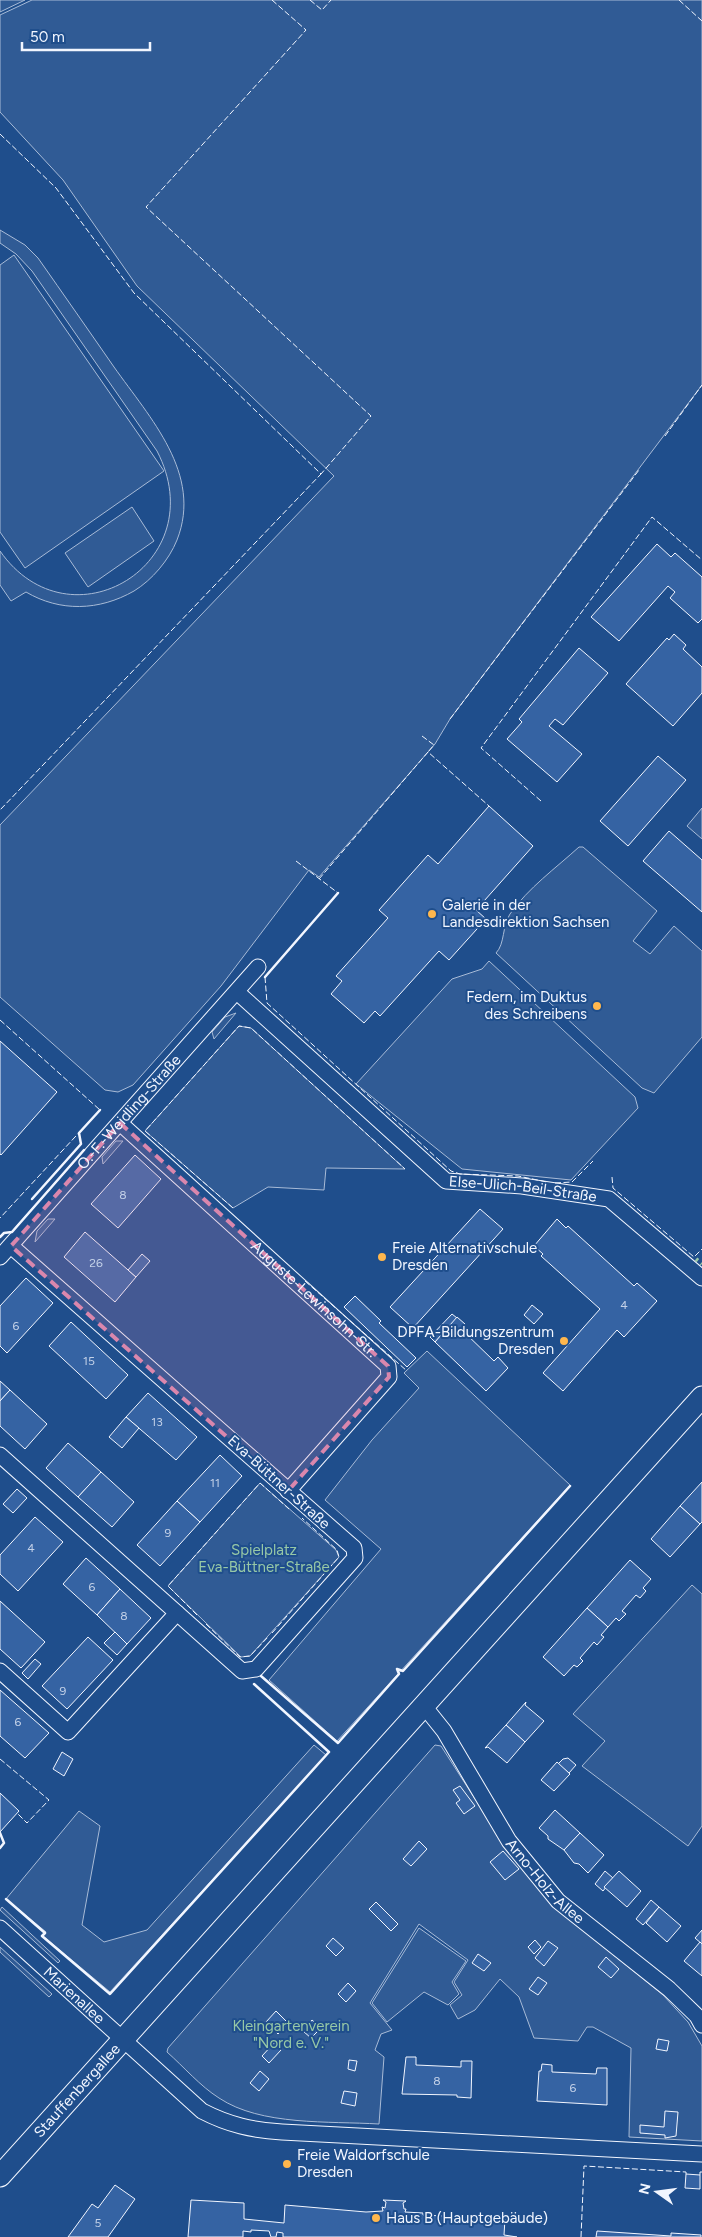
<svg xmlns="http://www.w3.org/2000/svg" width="702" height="2237" font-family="Figtree,sans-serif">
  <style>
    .green { fill: #305b95; stroke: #a8bbd7 }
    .building { fill: #3563a3; stroke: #f2f6ff }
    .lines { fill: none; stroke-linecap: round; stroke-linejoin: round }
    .minor-casing { stroke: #f2f6ff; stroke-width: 17 }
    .secondary-casing { stroke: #f2f6ff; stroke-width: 23 }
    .minor { stroke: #1f4e8c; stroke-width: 15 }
    .secondary { stroke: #1f4e8c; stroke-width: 21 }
    .hedge { stroke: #97c8a6; stroke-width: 4; stroke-dasharray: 2.5 4; stroke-linecap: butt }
    .fence { stroke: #f2f6ff; stroke-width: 1; stroke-dasharray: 6 2.5; stroke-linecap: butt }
    .wall { stroke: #f2f6ff; stroke-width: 2.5 }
    .marked { fill: #da87ad; fill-opacity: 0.2; stroke: #da87ad; stroke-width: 4; stroke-dasharray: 10 6; stroke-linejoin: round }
    .poi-dot { fill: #ffb74d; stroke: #1f4e8c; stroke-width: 2 }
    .labels { text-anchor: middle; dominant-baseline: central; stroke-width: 4; stroke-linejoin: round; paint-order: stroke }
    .number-label { font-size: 12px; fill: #c3d1e8 }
    .poi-label { font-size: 15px; fill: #f2f6ff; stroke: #1f4e8c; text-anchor: start }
    .street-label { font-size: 15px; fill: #f2f6ff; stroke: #1f4e8c }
    .park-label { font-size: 15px; fill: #97c8a6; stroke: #1f4e8c }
  </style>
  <rect width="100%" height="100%" fill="#1f4e8c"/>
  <g class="green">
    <path d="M0 0H25L0 12Z"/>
    <path d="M32 0H702V385L450 719 435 744 319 877 309 870 221 986 133 1085 118 1092 105 1090 0 997V825L334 476 137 286 63 180 0 112V15Z"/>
    <path d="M0 230 25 245 38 258C64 295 89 331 114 367 150 418 203 474 177 540 169 560 152 580 134 591 99 611 60 612 26 592L11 601 0 585V551C70 651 215 563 157 451L32 271 16 254 0 243Z"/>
    <path d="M14 255 164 471 25 568 0 532V265Z"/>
    <path d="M132 507 154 541 88 587 65 553Z"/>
    <path d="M702 808V839L687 826Z"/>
    <path d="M579 847H583L657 911 633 941 650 954 674 926 702 951V1037L654 1093 642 1088 496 953C505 944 502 926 510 914 528 888 556 868 579 847Z"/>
    <path d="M489 961 635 1097 638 1108 571 1180 462 1169 356 1084 452 979 482 969Z"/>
    <path d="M236 1013 214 1039 212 1032 225 1017Z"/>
    <path d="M239 1026 251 1028 405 1169 326 1168 324 1190 268 1187 233 1208 145 1131Z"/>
    <path d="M116 1141H123L103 1164 102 1157Z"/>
    <path d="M48 1219H55L35 1242 37 1231Z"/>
    <path d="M427 1351 570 1485 337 1741 269 1680 381 1549 325 1500 372 1440 419 1388 404 1373Z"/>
    <path d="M260 1483 336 1550 339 1557 250 1656 241 1657 168 1586Z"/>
    <path d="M692 1585 702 1594V1826L688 1846 582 1766 605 1741 573 1714Z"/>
    <path d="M314 1745 326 1755 110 1992 43 1936 46 1932 6 1899 79 1811 100 1826 82 1925 104 1942 147 1930Z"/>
    <path d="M435 1745 441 1746 506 1847 553 1906 663 1995 688 2022 702 2046V2141L629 2137 631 2048 593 2027H587L578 2041 534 2038 519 1997 500 1979 475 2010 458 2019 450 2005 462 1995 454 1982 468 1960 419 1924 370 2003 392 2030 381 2034 375 2050 384 2057 379 2124C329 2121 261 2126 219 2098 200 2086 184 2067 167 2052L168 2048Z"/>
    <path d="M2 1907 60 1961 58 1963 0 1910Z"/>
    <path d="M419 1928 466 1961 452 1982 459 1994 448 2005 424 1992 387 2022 372 2003Z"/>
    <path d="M0 1947 52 1994 49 1997 0 1952Z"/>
  </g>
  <g class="building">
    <path d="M657 544 671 557 675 553 702 577V619L698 623 670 598 675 592 668 586 619 641 591 617Z"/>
    <path d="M674 634 686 645 683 649 702 667V693L673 726 626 684 667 638 669 640Z"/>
    <path d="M579 648 608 673 563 725 555 719 549 726 582 754 557 782 507 739 522 722 519 719Z"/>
    <path d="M658 756 686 780 628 846 600 821Z"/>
    <path d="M489 806 533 846 476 910 486 919 449 960 439 951 380 1016 375 1011 364 1023 331 994 342 981 336 976 388 918 379 910 428 855 438 864Z"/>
    <path d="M669 831 702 860V912L643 861Z"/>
    <path d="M0 1041 57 1092 1 1155 0 1154Z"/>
    <path d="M135 1155 161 1179 118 1228 91 1204Z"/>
    <path d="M480 1209 503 1229 413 1328 390 1307Z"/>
    <path d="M557 1219 566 1228 568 1226 634 1286 637 1283 657 1301 624 1337 617 1330 563 1391 543 1373 600 1309 541 1256 543 1254 534 1246Z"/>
    <path d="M85 1232 136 1277 115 1302 64 1257Z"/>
    <path d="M142 1254 150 1261 136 1277 128 1270Z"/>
    <path d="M26 1278 53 1303 7 1353 0 1346V1306Z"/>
    <path d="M355 1296 381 1321 379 1323 416 1358 407 1367 344 1307Z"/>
    <path d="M532 1305 543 1314 534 1324 524 1315Z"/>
    <path d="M452 1314 457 1318 435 1342 430 1337Z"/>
    <path d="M457 1317 465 1324 461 1329 494 1361 498 1357 508 1368 486 1391 435 1342Z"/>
    <path d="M71 1322 128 1375 106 1399 49 1346Z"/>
    <path d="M0 1381 10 1390 0 1401Z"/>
    <path d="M10 1390 47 1424 25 1449 0 1426V1401Z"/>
    <path d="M148 1393 197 1437 176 1460 126 1417Z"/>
    <path d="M126 1417 139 1428 122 1448 109 1437Z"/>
    <path d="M68 1443 101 1472 78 1497 46 1468Z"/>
    <path d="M220 1455 242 1476 200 1522 177 1501Z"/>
    <path d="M101 1472 134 1502 112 1527 78 1497Z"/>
    <path d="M702 1482V1522L700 1524 680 1506Z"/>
    <path d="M17 1489 27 1498 13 1513 3 1504Z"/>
    <path d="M177 1501 200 1522 160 1566 137 1545Z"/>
    <path d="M680 1506 700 1524 670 1557 651 1539Z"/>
    <path d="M35 1517 63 1542 18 1591 0 1574V1555Z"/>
    <path d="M86 1558 120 1589 97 1615 63 1584Z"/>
    <path d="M630 1560 651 1579 643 1588 646 1591 640 1598 636 1595 622 1611 626 1614 619 1621 616 1618 608 1627 587 1608Z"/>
    <path d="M120 1589 151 1618 127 1644 97 1615Z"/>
    <path d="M0 1601 45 1642 21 1668 0 1649Z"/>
    <path d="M587 1608 608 1627 601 1635 604 1637 597 1645 594 1642 580 1658 583 1661 577 1667 574 1665 564 1676 543 1657Z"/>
    <path d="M115 1632 127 1644 117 1655 104 1643Z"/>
    <path d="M88 1637 113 1660 67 1709 42 1686Z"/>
    <path d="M35 1659 41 1664 28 1679 22 1673Z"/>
    <path d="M0 1690 49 1733 25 1758 0 1736Z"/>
    <path d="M526 1702 525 1705 544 1721 525 1742 506 1725Z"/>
    <path d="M506 1725 525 1742 507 1763 488 1747 485 1748Z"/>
    <path d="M62 1752 73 1759 64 1776 53 1769Z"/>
    <path d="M568 1758 576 1765 569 1773 558 1764 563 1759Z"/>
    <path d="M557 1762 570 1774 554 1791 541 1780Z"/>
    <path d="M460 1786 475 1806 464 1814 456 1803 460 1800 453 1790Z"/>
    <path d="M0 1793 19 1811 0 1832Z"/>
    <path d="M555 1810 580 1833 564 1850 548 1839V1836L539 1828Z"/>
    <path d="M580 1833 604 1855 588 1873 579 1864 574 1863 564 1850Z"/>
    <path d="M419 1841 427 1849 411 1866 403 1859Z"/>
    <path d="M503 1851 519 1869 505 1880 490 1862Z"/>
    <path d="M605 1871 613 1878 603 1891 595 1884Z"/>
    <path d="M619 1871 641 1891 627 1907 604 1887Z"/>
    <path d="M651 1900 659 1907 643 1925 636 1919Z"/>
    <path d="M376 1902 398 1924 391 1931 369 1909Z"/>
    <path d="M659 1907 681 1926 667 1942 646 1923Z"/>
    <path d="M702 1930V1944L695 1938Z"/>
    <path d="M333 1938 344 1948 336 1956 326 1946Z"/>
    <path d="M535 1940 541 1947 534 1954 528 1947Z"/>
    <path d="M548 1941 558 1948 544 1966 535 1958Z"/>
    <path d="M700 1942 702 1944V1976L684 1961Z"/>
    <path d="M478 1954 491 1963 484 1971 472 1963Z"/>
    <path d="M606 1957 619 1969 611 1978 598 1967Z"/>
    <path d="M538 1977 547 1983 538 1995 529 1989Z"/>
    <path d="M348 1983 356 1991 346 2002 338 1994Z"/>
    <path d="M276 2011 288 2023 278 2034 266 2022Z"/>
    <path d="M312 2020 321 2028 311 2038 303 2031Z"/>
    <path d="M658 2039 669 2041 667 2051 656 2049Z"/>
    <path d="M274 2043 281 2050 269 2063 262 2056Z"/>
    <path d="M406 2057H416V2065L461 2067V2061H472L471 2098 457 2097V2095L402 2094Z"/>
    <path d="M349 2060 357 2061 355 2071 348 2069Z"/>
    <path d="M542 2064 552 2065V2072L596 2074 597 2068H607V2105L537 2101 539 2071H541Z"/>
    <path d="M260 2071 269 2079 259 2091 250 2083Z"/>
    <path d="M344 2091 357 2093 355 2106 341 2103Z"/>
    <path d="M665 2111 678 2112 676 2136 665 2138V2135L640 2133V2125L664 2127Z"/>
    <path d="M686 2174 700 2175V2189L685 2188Z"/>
    <path d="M115 2185 135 2199 108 2237H68L92 2204 98 2208Z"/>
    <path d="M191 2200 244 2203V2219L284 2223 285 2205 366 2212 383 2211 382 2207 385 2208 386 2202 383 2200 406 2201 403 2203 404 2209H406L405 2212 423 2213V2215L505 2219 504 2235 517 2237H283V2233L277 2232 276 2237H271L269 2231 251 2230V2232L243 2231V2237H188Z"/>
    <path d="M597 2231 671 2236V2233L701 2235V2237H596Z"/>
  </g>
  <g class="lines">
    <g class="minor-casing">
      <g id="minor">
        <path id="s1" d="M237 992 446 1181 522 1186 609 1199 702 1278"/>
        <path id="s2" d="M120 1123 388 1366 389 1377 288 1491"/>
        <path id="s3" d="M0 1257 258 967"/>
        <path d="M0 1455 242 1671 256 1669 355 1558 354 1548 11 1246"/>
        <path d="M0 1671 68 1732 177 1613"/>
        <path id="s4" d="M424 1706 444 1731 509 1841 558 1901 669 1989 697 2016 702 2025"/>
        <path id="s5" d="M0 1928 202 2111C229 2125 252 2130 282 2132L702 2154"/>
      </g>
    </g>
    <g class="secondary-casing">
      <g id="secondary">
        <path id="s6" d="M0 2176 702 1397"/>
      </g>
    </g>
    <use href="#minor" class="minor"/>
    <use href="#secondary" class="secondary"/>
    <path class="hedge" d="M696 1259 702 1264"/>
    <g class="fence">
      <path d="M272 0 306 30 146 207 371 416 321 474"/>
      <path d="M310 0 322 10 331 0"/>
      <path d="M679 0 702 21"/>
      <path d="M0 134 56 188 134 293 321 474 0 810"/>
      <path d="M665 436 702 385"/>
      <path d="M450 719 639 470"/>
      <path d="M422 736 434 745 428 752"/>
      <path d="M541 801 481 748 652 517 702 560"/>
      <path d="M296 861 338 893"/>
      <path d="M319 879 428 752 489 806"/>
      <path d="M265 977 267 1003 451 1171 460 1174 518 1176 547 1182"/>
      <path d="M0 1020 100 1110 0 1218"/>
      <path d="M612 1177 613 1188 694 1257 702 1249"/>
      <path d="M555 1183 572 1182 593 1161"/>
      <path d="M233 1208 145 1131 239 1026 251 1028 405 1169"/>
      <path d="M305 1281 407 1371"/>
      <path d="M197 1615 168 1586 260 1483 289 1509"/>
      <path d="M206 1624 240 1657 250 1656 268 1637"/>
      <path d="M272 1633 339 1557 337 1550 302 1518"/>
      <path d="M0 1759 49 1800 27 1823 17 1813"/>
      <path d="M700 2175V2172H702"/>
      <path d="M581 2237 584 2166 686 2172V2174"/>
    </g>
    <g class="wall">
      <path d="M265 977 338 893"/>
      <path d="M32 1199 81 1144 79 1133 100 1110"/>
      <path d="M0 1237 4 1233 12 1232 84 1150"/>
      <path d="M261 1676 338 1743 399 1674 397 1669 403 1671 570 1486"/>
      <path d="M0 1833 4 1843 0 1848"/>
      <path d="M6 1899 45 1933 42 1936 110 1994 329 1752 254 1684"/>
    </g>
  </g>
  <path class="marked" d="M120 1123 388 1366 389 1377 288 1491 11 1246Z"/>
  <g class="poi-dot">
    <circle cx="432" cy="914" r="5"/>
    <circle cx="597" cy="1006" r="5"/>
    <circle cx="382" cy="1257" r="5"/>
    <circle cx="564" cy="1341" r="5"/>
    <circle cx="287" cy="2164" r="5"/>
    <circle cx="376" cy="2218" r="5"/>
  </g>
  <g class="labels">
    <g class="number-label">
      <text x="123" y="1195">8</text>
      <text x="96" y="1263">26</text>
      <text x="624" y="1305">4</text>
      <text x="16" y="1326">6</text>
      <text x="89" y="1361">15</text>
      <text x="157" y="1422">13</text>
      <text x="215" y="1483">11</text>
      <text x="168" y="1533">9</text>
      <text x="31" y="1548">4</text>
      <text x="92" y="1587">6</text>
      <text x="124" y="1616">8</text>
      <text x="63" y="1691">9</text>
      <text x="18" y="1722">6</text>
      <text x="437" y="2081">8</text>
      <text x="573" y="2088">6</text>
      <text x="98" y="2223">5</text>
    </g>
    <g class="poi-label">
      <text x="442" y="905">Galerie in der<tspan x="442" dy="17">Landesdirektion Sachsen</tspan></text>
      <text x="587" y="997" text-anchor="end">Federn, im Duktus<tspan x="587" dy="17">des Schreibens</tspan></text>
      <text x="392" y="1248">Freie Alternativschule<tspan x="392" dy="17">Dresden</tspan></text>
      <text x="554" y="1332" text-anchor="end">DPFA-Bildungszentrum<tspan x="554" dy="17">Dresden</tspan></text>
      <text x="297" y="2155">Freie Waldorfschule<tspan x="297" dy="17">Dresden</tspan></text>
      <text x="386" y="2218">Haus B (Hauptgebäude)</text>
    </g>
    <g class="street-label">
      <text stroke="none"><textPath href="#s3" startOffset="194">O.-F.-Weidling-Straße</textPath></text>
      <text stroke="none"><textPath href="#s1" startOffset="359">Else-Ulich-Beil-Straße</textPath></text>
      <text stroke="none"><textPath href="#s2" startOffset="262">Auguste-Lewinsohn-Str.</textPath></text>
      <text transform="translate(279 1482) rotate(42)">Eva-Büttner-Straße</text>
      <text stroke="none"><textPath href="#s4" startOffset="214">Arno-Holz-Allee</textPath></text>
      <text stroke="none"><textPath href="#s5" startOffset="100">Marienallee</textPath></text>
      <text stroke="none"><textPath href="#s6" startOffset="115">Stauffenbergallee</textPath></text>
    </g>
    <g class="park-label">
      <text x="264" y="1550">Spielplatz<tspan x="264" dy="17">Eva-Büttner-Straße</tspan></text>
      <text x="291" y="2026">Kleingartenverein<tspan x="291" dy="17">"Nord e. V."</tspan></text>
    </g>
  </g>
  <g transform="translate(657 2192) rotate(284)" stroke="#1f4e8c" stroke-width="4" paint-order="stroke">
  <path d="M0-4L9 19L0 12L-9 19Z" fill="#f2f6ff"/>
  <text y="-8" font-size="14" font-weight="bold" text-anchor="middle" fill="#f2f6ff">N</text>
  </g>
  <path d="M22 42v8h128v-8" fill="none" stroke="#f2f6ff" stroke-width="2.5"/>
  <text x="30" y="42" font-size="15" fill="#f2f6ff" stroke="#1f4e8c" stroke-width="4" paint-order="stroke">50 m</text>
</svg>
